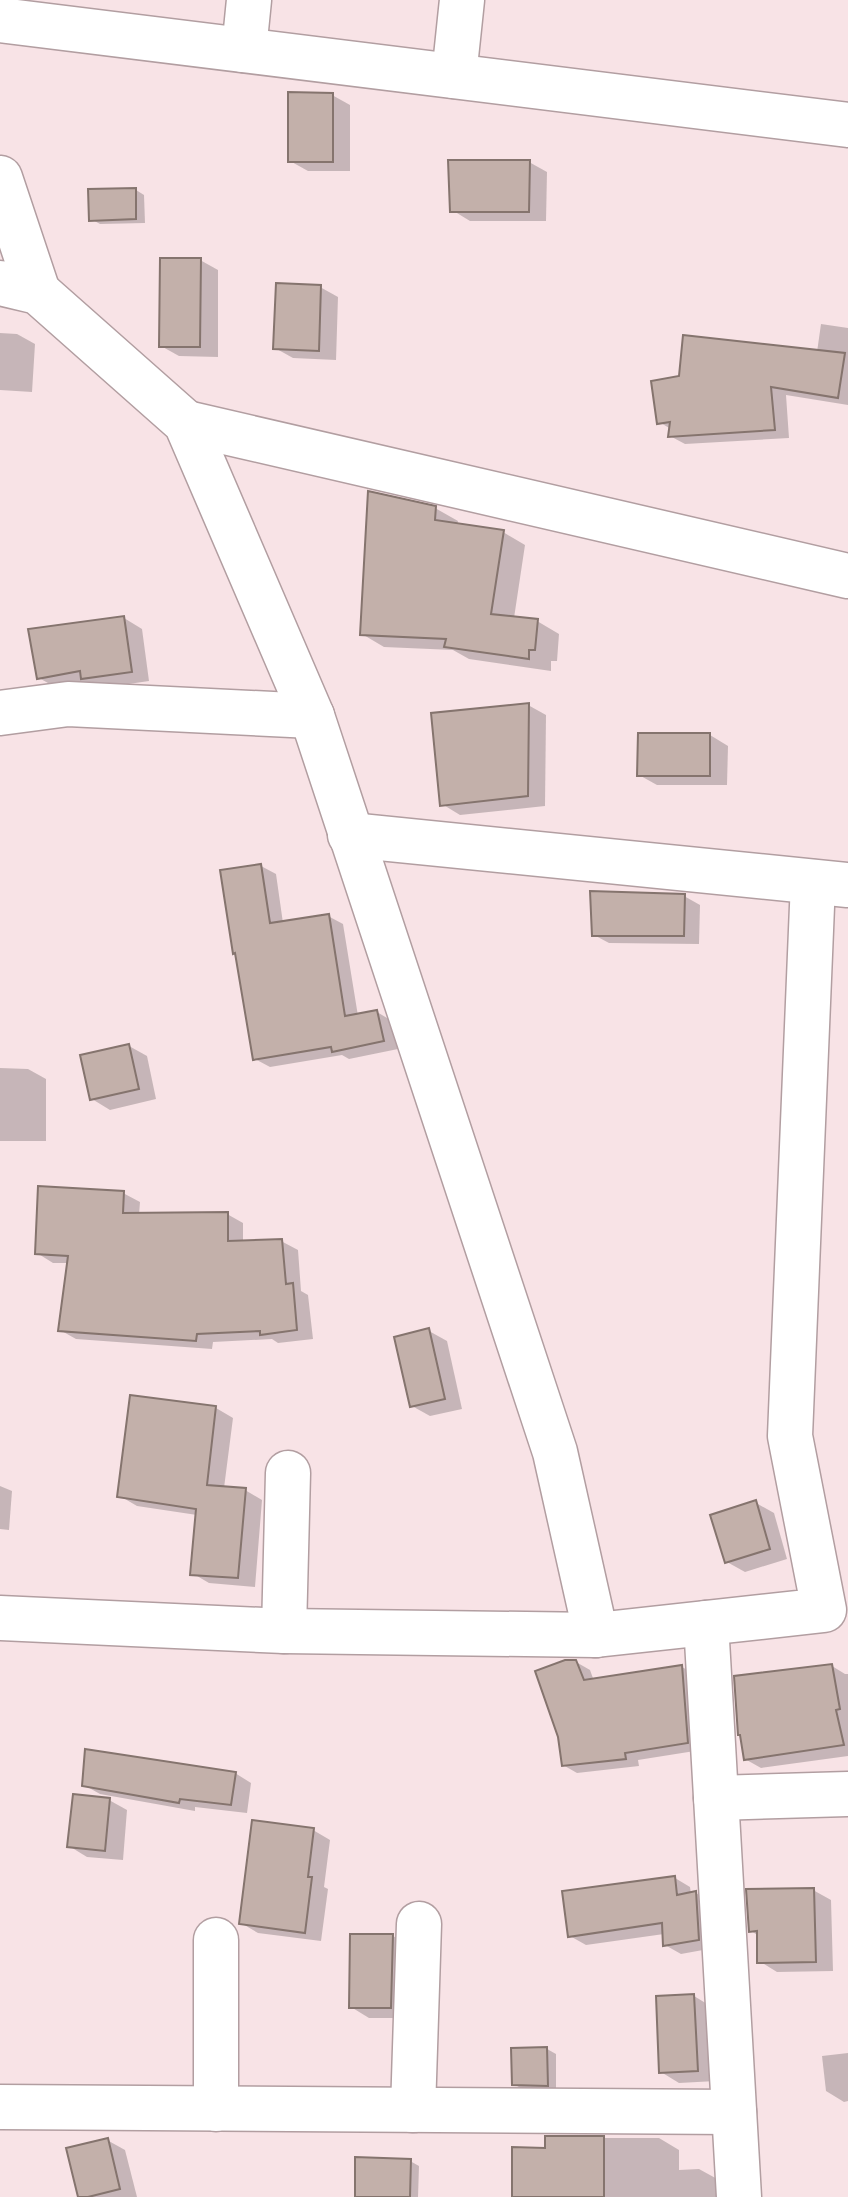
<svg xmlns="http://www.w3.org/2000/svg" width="848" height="2197" font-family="'Space Grotesk',sans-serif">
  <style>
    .shadow { fill: #0003 }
    .building { fill: #c3b0aa; stroke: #85746e; stroke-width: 2 }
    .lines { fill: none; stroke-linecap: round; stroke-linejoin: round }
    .minor-casing { stroke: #b29ea1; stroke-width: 47 }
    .minor { stroke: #fff; stroke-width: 44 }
  </style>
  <rect width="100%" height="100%" fill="#f8e3e6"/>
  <g class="shadow">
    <path d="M332 95 350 105V171H308L290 161Z"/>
    <path d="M529 162 547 172 546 221H470L452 210Z"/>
    <path d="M136 190 144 195 145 223 100 224 91 219Z"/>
    <path d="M200 260 218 270V357L179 356 161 346Z"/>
    <path d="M320 287 338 297 336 360 293 358 275 348Z"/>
    <path d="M821 324 848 328V405L786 395 789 438 685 444 670 436 671 429 659 422 817 352Z"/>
    <path d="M0 333 17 334 35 344 32 392 0 390Z"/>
    <path d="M435 508 458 521 457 525 503 532 525 545 514 618 537 621 559 634 557 661H551V671L469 659 453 650 384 647 362 634Z"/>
    <path d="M124 618 142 629 149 681 101 688 89 682 57 688 39 678Z"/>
    <path d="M528 705 546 715 545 806 460 815 442 804Z"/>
    <path d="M710 735 728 746 727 785H657L639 775Z"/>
    <path d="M261 866 276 874 283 923 328 916 343 924 358 1016 377 1012 392 1021 398 1049 349 1059 342 1055 270 1067 255 1059 237 954Z"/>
    <path d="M684 896 700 905 699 944 609 943 594 935Z"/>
    <path d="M129 1046 147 1056 156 1099 110 1110 92 1099Z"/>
    <path d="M0 1068 28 1069 46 1079V1141H0Z"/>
    <path d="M123 1193 140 1202 139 1215 227 1214 243 1223V1242L281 1241 298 1250 301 1291 308 1295 313 1339 278 1343 272 1339 213 1342 212 1349 76 1339 60 1330 69 1263H53L37 1253Z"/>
    <path d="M429 1331 447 1341 462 1409 430 1416 412 1406Z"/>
    <path d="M216 1408 233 1418 224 1488 245 1490 262 1500 255 1587 209 1583 192 1573 197 1515 137 1506 120 1496Z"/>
    <path d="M0 1486 12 1491 9 1530 0 1529Z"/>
    <path d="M756 1503 774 1513 787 1559 745 1572 727 1562Z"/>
    <path d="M576 1662 590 1670 594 1681 682 1667 696 1675 701 1750 638 1760 639 1766 577 1773 563 1765Z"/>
    <path d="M832 1666 845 1674H848V1756L761 1768 745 1759Z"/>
    <path d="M235 1773 251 1783 247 1813 195 1807V1811L100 1794 84 1785Z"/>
    <path d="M109 1800 127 1810 123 1860 87 1857 69 1846Z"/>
    <path d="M313 1830 330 1840 324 1887 328 1889 321 1941 258 1933 241 1923Z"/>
    <path d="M675 1878 690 1887 691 1894 696 1893 712 1903 714 1948 681 1954 665 1945 664 1934 586 1945 570 1936Z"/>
    <path d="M813 1890 831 1900 833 1971 777 1972 759 1961V1936L751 1931Z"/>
    <path d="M393 1936 411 1947 409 2018H369L351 2007Z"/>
    <path d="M694 1996 712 2007 716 2081 679 2083 661 2072Z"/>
    <path d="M547 2049 556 2054V2090L522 2089 514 2084Z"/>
    <path d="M848 2053V2101L844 2102 826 2091 822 2056Z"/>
    <path d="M547 2138H659L679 2150V2170L699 2169 719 2180 720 2197H514L546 2150Z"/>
    <path d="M107 2140 125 2150 137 2197H80Z"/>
    <path d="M410 2161 419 2166 418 2197H357Z"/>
  </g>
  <g class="building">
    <path d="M288 92 333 93V162H288Z"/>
    <path d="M448 160H530L529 212H450Z"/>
    <path d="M136 188V219L89 221 88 189Z"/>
    <path d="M160 258H201L200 347H159Z"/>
    <path d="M276 283 321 285 319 351 273 349Z"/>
    <path d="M683 335 845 353 838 398 771 387 775 430 668 437 670 422 657 424 651 381 679 376Z"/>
    <path d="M368 491 436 506 435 520 504 530 491 614 538 619 535 650H529V659L444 647 446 639 360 635Z"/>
    <path d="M124 616 132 672 81 679 80 671 37 679 28 629Z"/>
    <path d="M529 703 528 796 440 806 431 713Z"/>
    <path d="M638 733H710V776H637Z"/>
    <path d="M261 864 270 923 329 914 345 1016 377 1010 384 1041 332 1052 331 1047 253 1060 235 953 233 954 220 870Z"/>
    <path d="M590 891 685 894 684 936H592Z"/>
    <path d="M129 1044 139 1089 90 1100 80 1055Z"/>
    <path d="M38 1186 124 1191 123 1213 228 1212V1241L282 1239 286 1284 293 1283 297 1330 260 1335V1331L197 1334 196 1341 58 1331 68 1256 35 1254Z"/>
    <path d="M429 1328 445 1399 410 1407 394 1337Z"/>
    <path d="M130 1395 216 1406 207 1485 246 1488 238 1578 190 1575 196 1509 117 1497Z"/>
    <path d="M756 1500 770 1549 725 1563 710 1515Z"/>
    <path d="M565 1660H576L584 1680 682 1665 688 1743 625 1753 626 1759 562 1766 558 1737 535 1671Z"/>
    <path d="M832 1664 840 1709 836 1710 844 1745 744 1760 740 1735H738L734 1676Z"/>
    <path d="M85 1749 236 1772 231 1805 180 1799 179 1803 82 1786Z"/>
    <path d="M73 1794 110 1798 105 1851 67 1847Z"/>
    <path d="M252 1820 314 1828 308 1877H312L305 1933 239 1924Z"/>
    <path d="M675 1876 677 1895 696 1891 699 1940 663 1946 662 1923 568 1937 562 1891Z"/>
    <path d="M814 1888 816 1962 757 1963V1931L749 1932 746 1889Z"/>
    <path d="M350 1934H393L391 2008H349Z"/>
    <path d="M694 1994 698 2071 659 2073 656 1996Z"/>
    <path d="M547 2047 548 2086 512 2085 511 2048Z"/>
    <path d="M545 2136H604V2197H512V2147L545 2148Z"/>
    <path d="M108 2138 120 2189 88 2197H78L66 2148Z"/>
    <path d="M355 2157 411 2159 410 2197H355Z"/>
  </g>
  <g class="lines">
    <g class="minor-casing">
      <g id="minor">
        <path d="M0 20 848 125"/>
        <path d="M244 50 249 0"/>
        <path d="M454 76 462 0"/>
        <path d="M0 178 38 292"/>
        <path d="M0 283 38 292 186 423 312 716 555 1452 596 1635"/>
        <path d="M186 423 848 576"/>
        <path d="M0 713 68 704 312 716"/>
        <path d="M350 835 848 885"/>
        <path d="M0 1618 284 1631 596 1635 824 1610 790 1436 813 882"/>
        <path d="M706 1623 739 2197"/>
        <path d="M284 1631 288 1473"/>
        <path d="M716 1798 848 1794"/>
        <path d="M0 2107 734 2112"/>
        <path d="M216 2109V1940"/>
        <path d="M413 2110 419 1924"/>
      </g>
    </g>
    <use href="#minor" class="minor"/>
  </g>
</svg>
